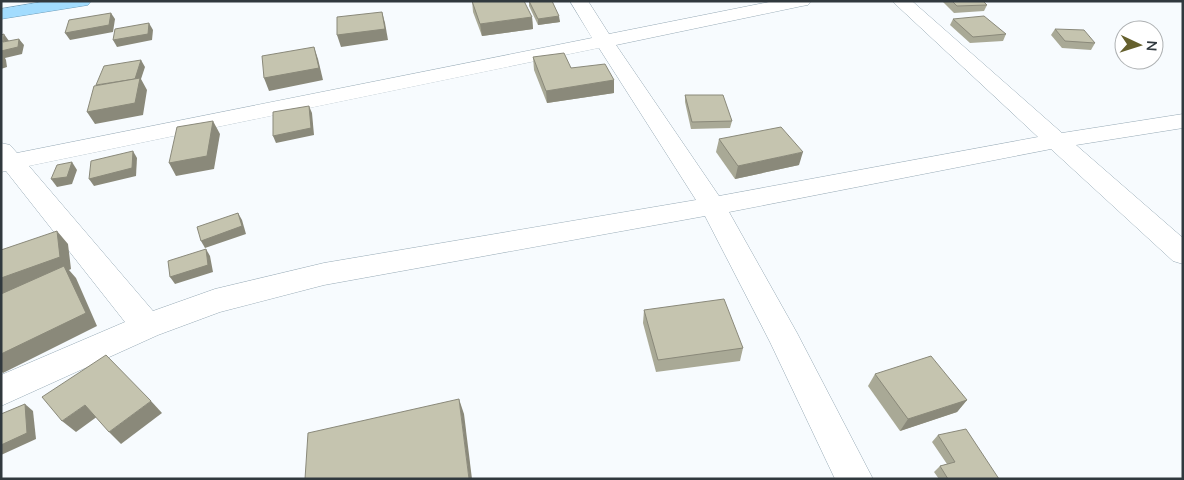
<svg xmlns="http://www.w3.org/2000/svg" width="1184" height="480" font-family="Mulish,sans-serif">
  <style>
    .lines { fill: none; stroke-linecap: round; stroke-linejoin: round }
    .minor-casing { stroke: #97aab6; stroke-width: 1 }
    .trunk-casing { stroke: #6c9dbb; stroke-width: 1 }
    .minor { fill: #fff; fill-rule: evenodd }
    .trunk { fill: #a2dcfe; fill-rule: evenodd }
    .wall { fill: #a9a996 }
    .shaded-wall { fill: #8a897a }
    .building { fill: #c5c4af; stroke: #8a897a }
  </style>
  <rect width="100%" height="100%" fill="#f7fbfe"/>
  <g class="lines">
    <g class="minor-casing">
      <path id="minor" d="M570 1H588L609 34 774 1H811L808 5 802 6 616 45 719 196 1038 137 892 1H912L1062 133 1183 114V128L1076 145 1183 238V264L1173 261 1051 149 729 212 797 333 873 479H835L770 342 705 216 324 285 220 312 158 335 1 406V375L125 322 6 171 1 172V143L10 145 17 153 592 38ZM599 48 696 200 324 263 215 289 153 311 29 166Z"/>
    </g>
    <g class="trunk-casing">
      <path id="trunk" d="M47 1H91L88 5 82 6 1 19V9Z"/>
    </g>
    <use href="#minor" class="minor"/>
    <use href="#trunk" class="trunk"/>
  </g>
  <g class="wall">
    <path d="M472 1 532 17 533 29 482 36 473 12Z"/>
    <path d="M529 1H552L560 22 538 25 529 6Z"/>
    <path d="M942 1H983L987 5 984 11 954 13Z"/>
    <path d="M953 19 1006 34 1003 41 970 43 950 25Z"/>
    <path d="M1055 29 1095 43 1091 50 1062 48 1051 35Z"/>
    <path d="M533 57 614 80V93L547 103 534 70Z"/>
    <path d="M685 95 732 121 730 128 691 129 685 102Z"/>
    <path d="M719 139 799 165 735 179 716 152Z"/>
    <path d="M644 310 743 348 740 361 656 372 643 323Z"/>
    <path d="M875 374 967 400 957 412 900 431 868 386Z"/>
    <path d="M938 435 999 479H939L934 472 940 466 947 464 932 442Z"/>
  </g>
  <g class="shaded-wall">
    <path d="M382 12 385 23 388 40 341 47 337 35Z"/>
    <path d="M111 13 115 19 113 32 70 40 65 33Z"/>
    <path d="M559 16 560 22 538 25V19Z"/>
    <path d="M532 17 533 29 482 36 480 24Z"/>
    <path d="M149 23 153 30 152 40 117 47 113 40Z"/>
    <path d="M4 34 9 41 3 42Z"/>
    <path d="M19 39 24 45 22 54 5 58 6 60 7 67 1 69V51Z"/>
    <path d="M314 47 318 59 323 80 269 91 264 78Z"/>
    <path d="M141 60 145 67 141 79 147 90 143 115 95 124 87 112Z"/>
    <path d="M614 80V93L547 103 546 91Z"/>
    <path d="M309 106 312 113 314 135 276 143 273 136Z"/>
    <path d="M213 121 220 134 214 169 176 176 169 163Z"/>
    <path d="M133 151 137 158 136 176 94 186 89 179Z"/>
    <path d="M803 152 799 165 735 179 738 166Z"/>
    <path d="M72 162 77 170 72 184 57 187 51 179Z"/>
    <path d="M238 213 242 220 246 234 205 248 201 241Z"/>
    <path d="M57 231 68 244 71 269 69 270 76 278 97 326 3 373 1 371V278Z"/>
    <path d="M206 249 210 256 213 272 175 284 170 277Z"/>
    <path d="M459 399 464 414 472 479H469Z"/>
    <path d="M967 400 957 412 900 431 908 419Z"/>
    <path d="M151 401 162 413 121 444 109 432Z"/>
    <path d="M25 404 33 411 36 439 1 455V445Z"/>
    <path d="M85 405 98 416 76 432 62 421Z"/>
  </g>
  <g class="building">
    <path d="M472 1H524L532 17 480 24Z"/>
    <path d="M529 1H552L559 16 538 19Z"/>
    <path d="M952 1H983L987 5 957 6Z"/>
    <path d="M382 12 385 29 337 35V17Z"/>
    <path d="M111 13 109 25 65 33 69 20Z"/>
    <path d="M984 16 1006 34 973 37 953 19Z"/>
    <path d="M149 23 148 34 113 40 115 29Z"/>
    <path d="M1055 29 1084 30 1095 43 1065 41Z"/>
    <path d="M4 34 3 42 19 39 18 47 1 51V35Z"/>
    <path d="M314 47 319 68 264 78 262 56Z"/>
    <path d="M564 53 571 68 605 64 614 80 546 91 533 57Z"/>
    <path d="M141 60 135 79 96 85 104 66Z"/>
    <path d="M140 78 135 103 87 112 94 86Z"/>
    <path d="M685 95H723L732 121 692 122Z"/>
    <path d="M309 106 311 128 273 136V112Z"/>
    <path d="M213 121 207 156 169 163 177 127Z"/>
    <path d="M781 127 803 152 738 166 719 139Z"/>
    <path d="M133 151 132 168 89 179 91 161Z"/>
    <path d="M72 162 67 177 51 179 57 165Z"/>
    <path d="M238 213 242 226 201 241 197 227Z"/>
    <path d="M57 231 60 257 1 278V250Z"/>
    <path d="M206 249 208 265 170 277 168 261Z"/>
    <path d="M64 266 86 313 1 354V294Z"/>
    <path d="M724 299 743 348 658 360 644 310Z"/>
    <path d="M106 355 151 401 109 432 85 405 62 421 42 397Z"/>
    <path d="M931 356 967 400 908 419 875 374Z"/>
    <path d="M459 399 469 479H305L308 433Z"/>
    <path d="M25 404 27 433 1 445V414Z"/>
    <path d="M966 429 999 479H948L940 466 955 462 938 435Z"/>
  </g>
  <rect width="1184" height="480" fill="none" stroke="#31393e" stroke-width="5"/>
  <g transform="translate(1139 45) rotate(94)"><circle r="24" fill="#ffffff" stroke="#adb0b2"/>
  <path d="M0-4L9 19L0 12L-9 19Z" fill="#65602d"/>
  <text y="-8" font-size="14" font-weight="bold" text-anchor="middle" fill="#31393e">N</text>
  </g>
</svg>
